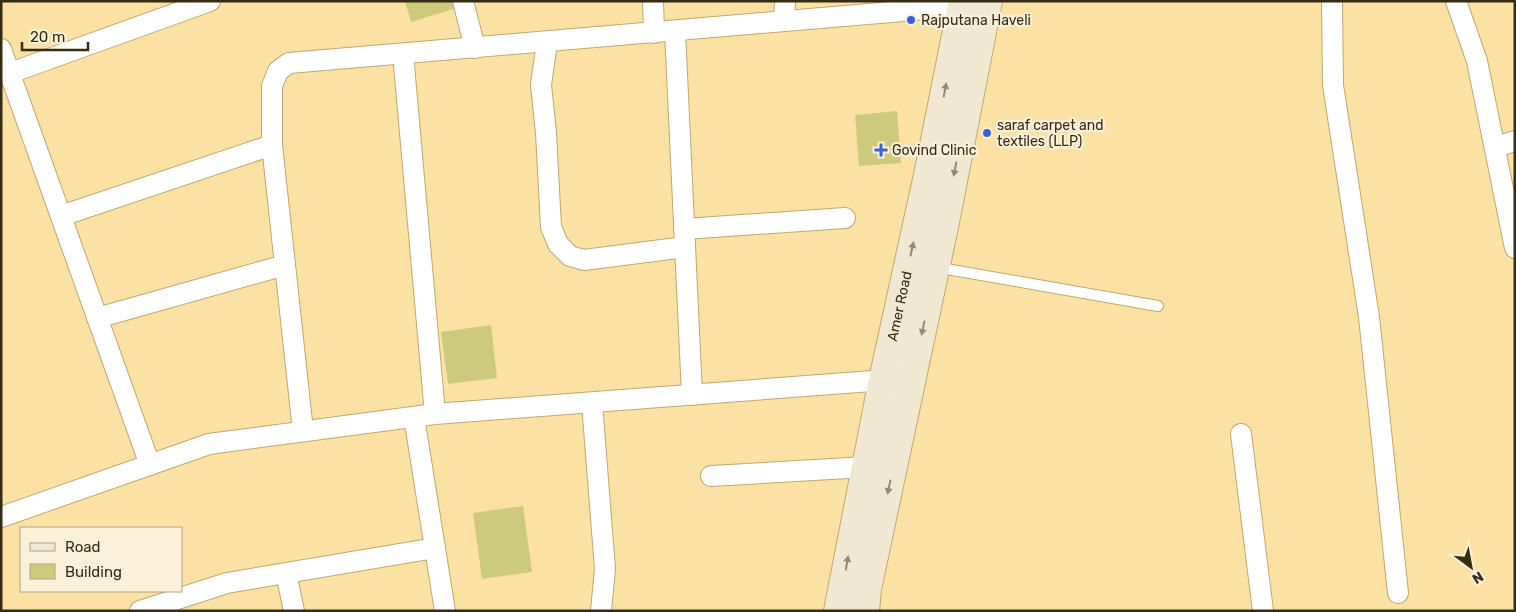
<svg xmlns="http://www.w3.org/2000/svg" width="1516" height="612" font-family="Rubik,sans-serif">
  <style>
    .building { fill: #ceca7b }
    .lines { fill: none; stroke-linecap: round; stroke-linejoin: round }
    .lane-casing { stroke: #c1a76d; stroke-width: 12 }
    .street-casing { stroke: #c1a76d; stroke-width: 22 }
    .secondary-casing { stroke: #c1a76d; stroke-width: 30 }
    .lane { stroke: #fff; stroke-width: 10 }
    .street { stroke: #fff; stroke-width: 20 }
    .secondary { stroke: #f1e8d4; stroke-width: 28 }
    .oneway { fill: #948a74 }
    .poi-dot { fill: #3d62d4; stroke: #fbf0d9; stroke-width: 2 }
    .labels { text-anchor: middle; dominant-baseline: central; stroke-width: 4.5; stroke-linejoin: round; paint-order: stroke }
    .poi-label { font-size: 14px; fill: #362b13; stroke: #fbf0d9; text-anchor: start }
    .street-label { font-size: 14px; fill: #362b13; stroke: #fbf0d9 }
  </style>
  <rect width="100%" height="100%" fill="#fce1a5"/>
  <g class="building">
    <path d="M405 1H455L457 8 411 22Z"/>
    <path d="M897 111 901 163 859 166 855 115Z"/>
    <path d="M491 325 497 378 448 384 441 332Z"/>
    <path d="M523 506 532 572 482 579 473 513Z"/>
  </g>
  <g class="lines">
    <g class="lane-casing">
      <path id="lane" d="M935 267 1158 306"/>
    </g>
    <g class="street-casing">
      <g id="street">
        <path d="M463 1 475 48"/>
        <path d="M653 1 654 33"/>
        <path d="M1332 1 1333 85 1369 317 1398 593"/>
        <path d="M1456 1 1477 61 1515 248"/>
        <path d="M784 21 785 1"/>
        <path d="M675 31 692 395"/>
        <path d="M547 42 541 85 546 133 551 227 558 244 570 256 584 260 685 247"/>
        <path d="M1 49 150 465"/>
        <path d="M403 54 435 414"/>
        <path d="M10 73 210 1"/>
        <path d="M272 145 303 431"/>
        <path d="M1495 147 1515 141"/>
        <path d="M61 216 272 145V86L278 71 289 63 974 5"/>
        <path d="M684 229 845 218"/>
        <path d="M97 318 285 265"/>
        <path d="M592 403 605 569 601 611"/>
        <path d="M414 417 445 611"/>
        <path d="M1241 434 1263 611"/>
        <path d="M711 476 866 467"/>
        <path d="M1 517 209 444 435 414 912 378"/>
        <path d="M286 573 294 611"/>
        <path d="M140 611 227 583 435 548"/>
      </g>
    </g>
    <g class="secondary-casing">
      <g id="secondary">
        <path id="s1" d="M838 611 883 380 928 175 963 1"/>
        <path d="M865 611 867 589 945 222 988 1"/>
      </g>
    </g>
    <use href="#lane" class="lane"/>
    <use href="#street" class="street"/>
    <use href="#secondary" class="secondary"/>
  </g>
  <defs><path id="oneway-solid" d="M-6-.8H1V-3.2L6.5 0L1 3.2V.8H-6Z" transform="scale(1.25)"/></defs>
  <g class="oneway">
    <use href="#oneway-solid" transform="translate(945 90) rotate(-79)"/>
    <use href="#oneway-solid" transform="translate(955 169) rotate(101)"/>
    <use href="#oneway-solid" transform="translate(912 249) rotate(-78)"/>
    <use href="#oneway-solid" transform="translate(923 328) rotate(102)"/>
    <use href="#oneway-solid" transform="translate(889 487) rotate(102)"/>
    <use href="#oneway-solid" transform="translate(847 563) rotate(-80)"/>
  </g>
  <g class="poi-dot">
    <circle cx="911" cy="20" r="5"/>
    <circle cx="987" cy="133" r="5"/>
    <path d="M878.5 142.5h5v5h5v5h-5v5h-5v-5h-5v-5h5z"/>
  </g>
  <g class="labels">
    <g class="poi-label">
      <text x="921" y="20">Rajputana Haveli</text>
      <text x="997" y="125">saraf carpet and<tspan x="997" dy="16">textiles (LLP)</tspan></text>
      <text x="892" y="150">Govind Clinic</text>
    </g>
    <g class="street-label">
      <text stroke="none"><textPath href="#s1" startOffset="311">Amer Road</textPath></text>
    </g>
  </g>
  <rect width="1516" height="612" fill="none" stroke="#362b13" stroke-width="5"/>
  <rect x="20" y="527" width="162" height="65" fill="#fbf0d9" stroke="#aca18a"/>
  <rect x="30" y="543" width="25" height="8" fill="#f1e8d4" stroke="#aca18a"/>
  <text x="65" y="552" font-size="15" fill="#362b13">Road</text>
  <rect x="30" y="564" width="25" height="15" fill="#ceca7b" stroke="#aca18a"/>
  <text x="65" y="577" font-size="15" fill="#362b13">Building</text>
  <g transform="translate(1471 567) rotate(148)" stroke="#fbf0d9" stroke-width="4" paint-order="stroke">
  <path d="M0-4L9 19L0 12L-9 19Z" fill="#362b13"/>
  <text y="-8" font-size="14" font-weight="bold" text-anchor="middle" fill="#362b13">N</text>
  </g>
  <path d="M22 42v8h66v-8" fill="none" stroke="#362b13" stroke-width="2.5"/>
  <text x="30" y="42" font-size="15" fill="#362b13" stroke="#fbf0d9" stroke-width="4" paint-order="stroke">20 m</text>
</svg>
